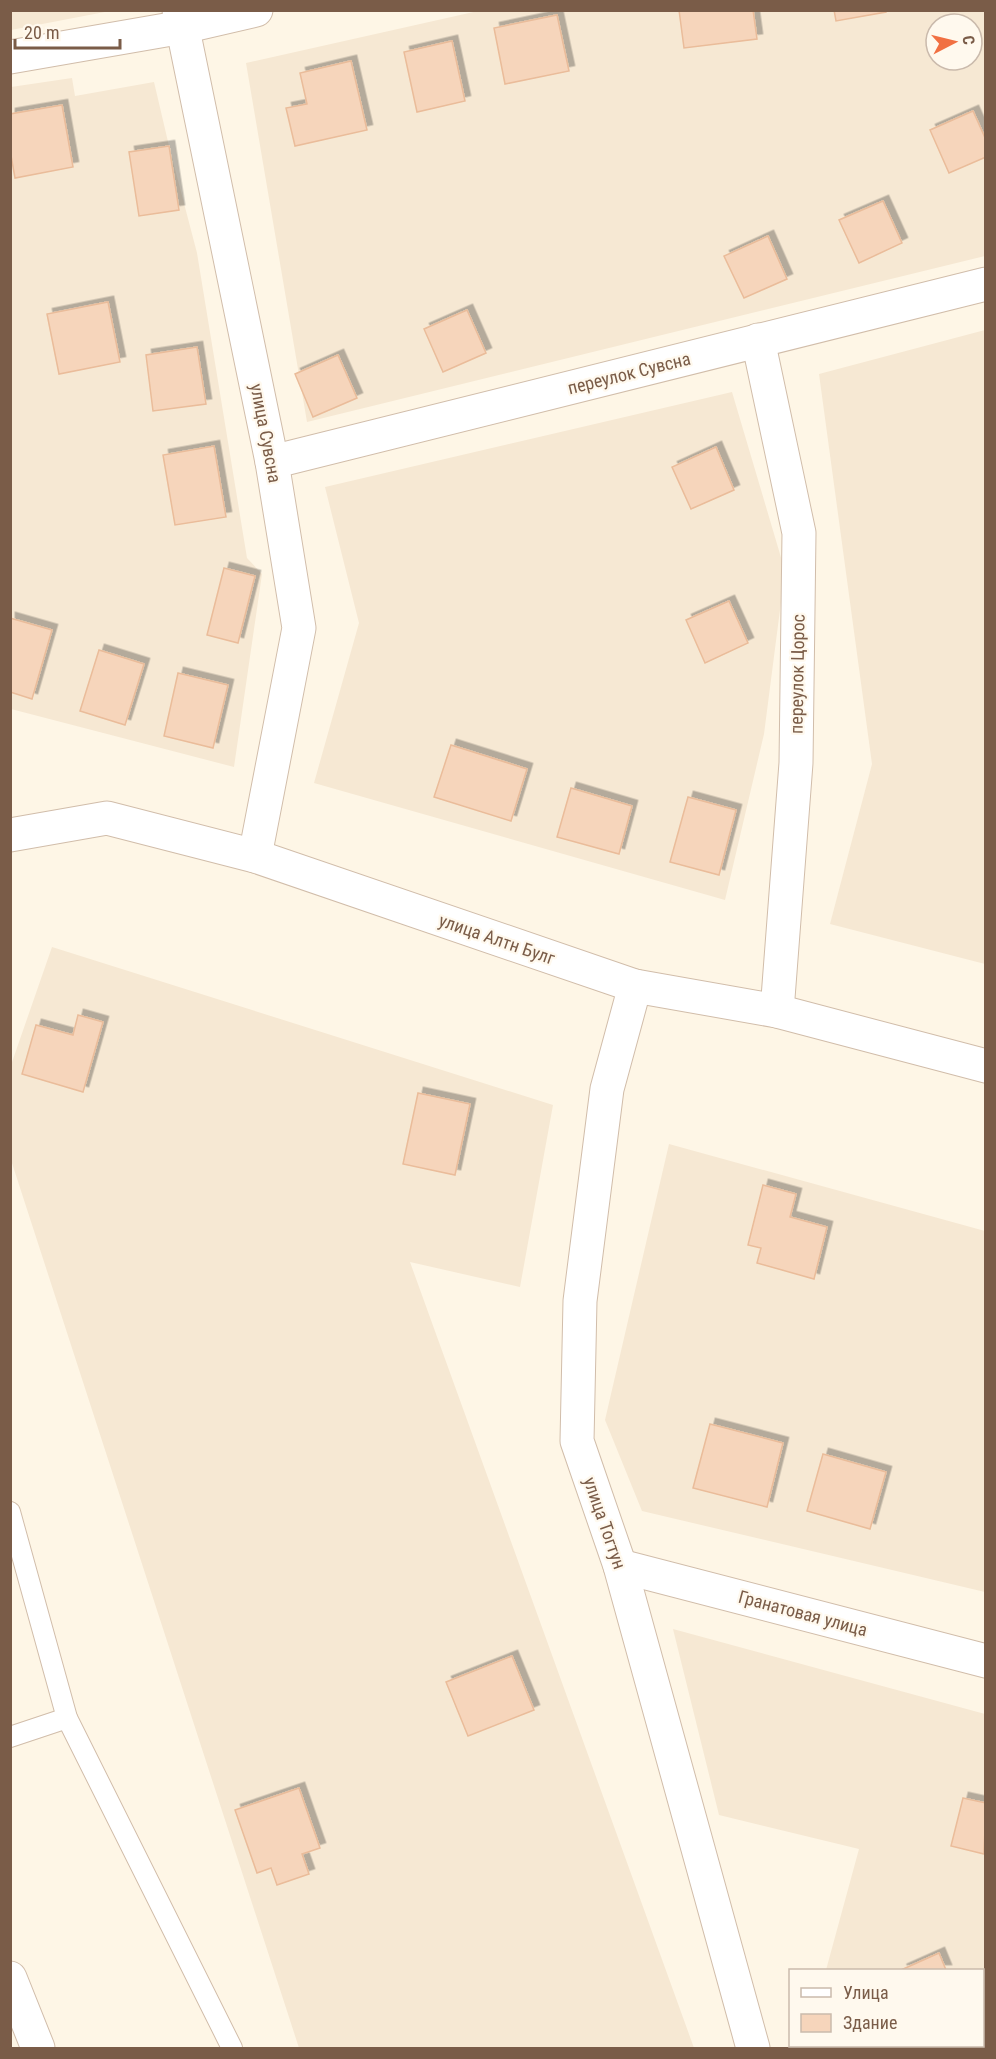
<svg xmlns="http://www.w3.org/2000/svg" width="996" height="2059" font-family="'Roboto Condensed',sans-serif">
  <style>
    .residential { fill: #f6e8d3; fill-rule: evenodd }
    .building { fill: #f6d5bb; stroke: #eabc9a; stroke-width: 1.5; filter: url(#shadow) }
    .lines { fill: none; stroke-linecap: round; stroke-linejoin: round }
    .lane-casing { stroke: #d1bdaa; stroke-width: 22 }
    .street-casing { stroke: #d1bdaa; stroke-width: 35 }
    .lane { stroke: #fff; stroke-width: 20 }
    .street { stroke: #fff; stroke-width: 33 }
    .labels { text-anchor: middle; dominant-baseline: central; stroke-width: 4.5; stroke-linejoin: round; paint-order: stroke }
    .street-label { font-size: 18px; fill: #7a5c48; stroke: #fff9ee }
  </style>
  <defs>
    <filter id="shadow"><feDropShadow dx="5.5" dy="-5.5" stdDeviation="0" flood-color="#0004"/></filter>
  </defs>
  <rect width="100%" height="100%" fill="#fef6e6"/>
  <g class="residential">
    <path d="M11 10H110V11L11 30Z"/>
    <path d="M478 11H985V256L307 422 246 63ZM936 24H972V60H936Z"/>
    <path d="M72 78 75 96 154 82 169 146 197 253 247 558 262 574 234 767 11 709V87Z"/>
    <path d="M985 330H986L985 964 830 924 872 764 819 374Z"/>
    <path d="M732 392 785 571 764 734 725 900 314 783 359 623 325 487Z"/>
    <path d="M52 947 553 1105 520 1287 410 1262 694 2048H299L11 1160V1065Z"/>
    <path d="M669 1144 985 1231V1592L642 1511 605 1420Z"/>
    <path d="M673 1629 985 1714V2048H804L805 2046H982V1970H826L859 1849 719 1815Z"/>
  </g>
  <g class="building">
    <path d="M679 10H753L757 39 684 48Z"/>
    <path d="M834 10H886V12L836 21Z"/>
    <path d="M557 15 569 71 505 84 494 28Z"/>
    <path d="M452 41 465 101 417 112 404 52Z"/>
    <path d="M351 61 367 130 295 146 286 108 307 104 300 73Z"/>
    <path d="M62 105 73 167 15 178 10 150V114Z"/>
    <path d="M973 111 986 140V157L949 173 930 130Z"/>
    <path d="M169 146 179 210 139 216 129 152Z"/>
    <path d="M883 201 902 243 859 263 839 220Z"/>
    <path d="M768 236 787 279 744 298 724 256Z"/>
    <path d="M108 302 120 362 59 374 47 314Z"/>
    <path d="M467 310 486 353 443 372 424 329Z"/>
    <path d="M197 347 206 404 153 411 146 355Z"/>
    <path d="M338 355 357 398 313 417 295 374Z"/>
    <path d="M214 446 226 517 175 525 163 455Z"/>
    <path d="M716 447 734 490 691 509 672 467Z"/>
    <path d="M224 568 255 576 238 643 207 635Z"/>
    <path d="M729 601 748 643 705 663 686 620Z"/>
    <path d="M10 618 52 630 32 699 10 692Z"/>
    <path d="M99 650 144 664 125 725 80 711Z"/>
    <path d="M178 673 228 685 213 748 164 736Z"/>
    <path d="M451 745 527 769 511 821 434 797Z"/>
    <path d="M571 788 632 806 619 854 557 837Z"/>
    <path d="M688 797 736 810 719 875 670 862Z"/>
    <path d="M78 1015 103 1022 83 1092 22 1074 36 1025 73 1035Z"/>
    <path d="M418 1093 470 1104 455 1175 403 1164Z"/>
    <path d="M763 1185 796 1194 790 1217 827 1227 814 1279 757 1263 761 1248 748 1245Z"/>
    <path d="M710 1424 783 1443 767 1507 693 1488Z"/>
    <path d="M823 1454 886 1472 870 1529 807 1511Z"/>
    <path d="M512 1656 534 1710 468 1736 446 1682Z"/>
    <path d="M299 1788 320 1848 302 1854 309 1874 277 1885 271 1868 257 1873 235 1810Z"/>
    <path d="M963 1798 986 1803 984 1854 951 1846Z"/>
    <path d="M939 1953 946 1970H901Z"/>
  </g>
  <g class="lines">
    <g class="lane-casing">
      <g id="lane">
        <path d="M10 1512 67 1718 232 2048"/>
        <path d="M10 1737 67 1718"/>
      </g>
    </g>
    <g class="street-casing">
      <g id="street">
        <path d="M179 10 272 462 299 628 255 856"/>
        <path d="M10 57 183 27 256 10"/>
        <path d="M758 340 799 533 796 763 777 1011"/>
        <path d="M272 462 986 284"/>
        <path d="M10 835 107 818 255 856 635 986 777 1011 986 1066"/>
        <path d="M635 986 607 1089 580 1301 577 1441 620 1566 753 2048"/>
        <path d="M620 1566 986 1661"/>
        <path d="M10 1978 38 2048"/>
      </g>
    </g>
    <use href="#lane" class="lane"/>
    <use href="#street" class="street"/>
  </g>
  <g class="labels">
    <g class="street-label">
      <text transform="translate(629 373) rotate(-14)">переулок Сувсна</text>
      <text transform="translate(266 433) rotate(79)">улица Сувсна</text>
      <text transform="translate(797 674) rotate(-89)">переулок Цорос</text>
      <text transform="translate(497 939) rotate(19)">улица Алтн Булг</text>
      <text transform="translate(605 1523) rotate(71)">улица Тогтун</text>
      <text transform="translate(803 1613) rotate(15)">Гранатовая улица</text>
    </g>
  </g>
  <rect width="996" height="2059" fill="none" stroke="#7a5c48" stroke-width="24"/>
  <rect x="789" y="1969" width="195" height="78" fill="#fff9ee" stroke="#cabaac" stroke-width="1.5"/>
  <rect x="801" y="1988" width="30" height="9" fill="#ffffff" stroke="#cabaac" stroke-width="1.5"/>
  <text x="843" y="1999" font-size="18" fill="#7a5c48">Улица</text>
  <rect x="801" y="2014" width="30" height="18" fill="#f6d5bb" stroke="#cabaac" stroke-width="1.5"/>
  <text x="843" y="2029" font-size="18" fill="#7a5c48">Здание</text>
  <g transform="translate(954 42) rotate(83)"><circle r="28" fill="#fff9ee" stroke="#cabaac" stroke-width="1.5"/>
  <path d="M0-4.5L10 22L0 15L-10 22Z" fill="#f17042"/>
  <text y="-9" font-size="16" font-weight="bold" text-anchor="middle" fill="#7a5c48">С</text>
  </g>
  <path d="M15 39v9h105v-9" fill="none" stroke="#7a5c48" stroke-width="3"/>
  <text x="24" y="39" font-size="18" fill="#7a5c48" stroke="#fff9ee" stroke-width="4.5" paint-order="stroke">20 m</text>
</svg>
